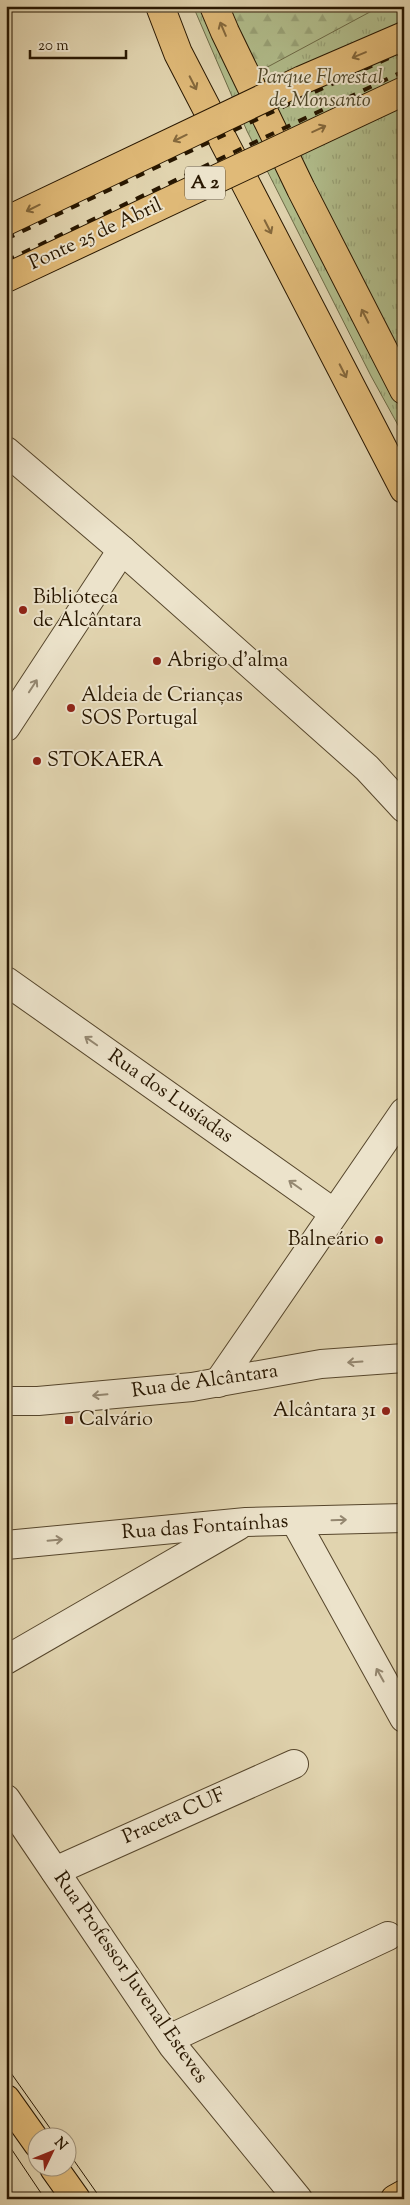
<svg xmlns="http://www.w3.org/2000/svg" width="410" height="2205" font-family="'Sorts Mill Goudy',serif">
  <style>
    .grass { fill: url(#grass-tufts); stroke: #6c6a46 }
    .forest { fill: url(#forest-firs); stroke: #6c6a46 }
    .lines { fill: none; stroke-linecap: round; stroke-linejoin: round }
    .minor-casing { stroke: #56462c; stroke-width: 30 }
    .major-casing { stroke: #281701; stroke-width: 30 }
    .highway-casing { stroke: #281701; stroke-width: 30 }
    .minor { stroke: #ece3cb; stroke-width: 28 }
    .major { stroke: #e0ba78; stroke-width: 28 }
    .highway { stroke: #e0ba78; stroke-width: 28 }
    .tram { stroke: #281701; stroke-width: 1 }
    .rail { stroke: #281701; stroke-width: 4; stroke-dasharray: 9 9; stroke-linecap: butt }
    .highway-bridge-casing { stroke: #281701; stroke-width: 30; stroke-linecap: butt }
    .highway-bridge { stroke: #e0ba78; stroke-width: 28 }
    .oneway { stroke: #84683c }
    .oneway2 { stroke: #948770 }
    .poi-dot { fill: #8f2418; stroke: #ece3cb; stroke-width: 2 }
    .labels { text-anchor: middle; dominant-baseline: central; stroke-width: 4; stroke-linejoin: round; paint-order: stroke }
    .shield { fill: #ece3cb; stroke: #63543e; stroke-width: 1 }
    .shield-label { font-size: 19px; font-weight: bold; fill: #281701 }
    .park-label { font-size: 20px; font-style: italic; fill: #51492b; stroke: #ece3cb }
    .street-label { font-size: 20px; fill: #281701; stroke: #ece3cb }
    .poi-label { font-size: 20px; fill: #281701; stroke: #ece3cb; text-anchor: start }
  </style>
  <defs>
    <pattern id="grass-tufts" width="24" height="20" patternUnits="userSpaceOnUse" patternTransform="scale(1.25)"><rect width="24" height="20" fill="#b1bd8c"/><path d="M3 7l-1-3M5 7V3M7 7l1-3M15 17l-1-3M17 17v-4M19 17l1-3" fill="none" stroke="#98a277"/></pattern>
    <pattern id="forest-firs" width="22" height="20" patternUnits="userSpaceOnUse" patternTransform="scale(1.25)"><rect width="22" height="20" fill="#b1bd8c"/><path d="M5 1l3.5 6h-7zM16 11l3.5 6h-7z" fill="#98a277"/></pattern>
  </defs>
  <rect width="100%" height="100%" fill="#e1d4af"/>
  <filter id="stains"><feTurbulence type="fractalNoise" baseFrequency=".004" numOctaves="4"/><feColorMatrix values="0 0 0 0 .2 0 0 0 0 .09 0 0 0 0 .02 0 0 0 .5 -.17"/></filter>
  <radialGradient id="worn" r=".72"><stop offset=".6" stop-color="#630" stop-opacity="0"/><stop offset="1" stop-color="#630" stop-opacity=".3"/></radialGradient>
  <path class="grass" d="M193 6H404V436L371 376 247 131Z"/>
  <path class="forest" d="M216 6H381L247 78Z"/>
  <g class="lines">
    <g class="minor-casing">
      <g id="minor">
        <path d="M6 451 122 550 367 768 404 808"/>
        <path d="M6 727 122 550"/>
        <path d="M6 981 334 1213"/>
        <path d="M218 1383 404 1112"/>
        <path d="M6 1401H38L192 1387 321 1364 404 1358"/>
        <path d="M295 1521 404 1718"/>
        <path d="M6 1545 246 1522 404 1518"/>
        <path d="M6 1660 238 1526"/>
        <path d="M6 1799 173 2046 298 2199"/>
        <path d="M55 1871 294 1764"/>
        <path d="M169 2039 388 1936"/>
      </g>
    </g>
    <g class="major-casing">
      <g id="major">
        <path d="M6 2099 38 2144"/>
        <path d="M54 2168 76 2199"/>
      </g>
    </g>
    <g class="highway-casing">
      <g id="highway">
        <path d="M160 6 178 53 404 489"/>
        <path d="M214 6 225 32 301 189 404 390"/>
        <path d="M395 2199 404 2194"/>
      </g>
    </g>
    <use href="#minor" class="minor"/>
    <use href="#major" class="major"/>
    <use href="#highway" class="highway"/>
    <g class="tram">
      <path d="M6 2066 57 2138"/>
      <path d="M6 2141 45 2199"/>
      <path d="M68 2152 101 2199"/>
    </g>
    <g class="rail">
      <path d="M6 239 310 94 404 51"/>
      <path d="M6 261 404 71"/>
    </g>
    <g class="highway-bridge-casing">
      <g id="highway-bridge">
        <path d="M6 221 302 80 404 36"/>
        <path d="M6 278 404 91"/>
      </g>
    </g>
    <use href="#highway-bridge" class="highway-bridge"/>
  </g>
  <defs><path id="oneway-shaft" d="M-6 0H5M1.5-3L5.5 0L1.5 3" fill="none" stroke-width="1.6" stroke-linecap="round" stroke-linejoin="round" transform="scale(1.25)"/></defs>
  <g class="oneway">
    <use href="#oneway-shaft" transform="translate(223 29) rotate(-113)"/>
    <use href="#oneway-shaft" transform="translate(359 55) rotate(157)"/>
    <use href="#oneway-shaft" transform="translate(193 83) rotate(63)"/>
    <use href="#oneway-shaft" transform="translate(319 129) rotate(-25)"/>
    <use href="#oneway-shaft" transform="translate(180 138) rotate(154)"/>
    <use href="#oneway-shaft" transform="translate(33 208) rotate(154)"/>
    <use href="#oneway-shaft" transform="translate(268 227) rotate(63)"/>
    <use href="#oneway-shaft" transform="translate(365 316) rotate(-117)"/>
    <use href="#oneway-shaft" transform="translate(343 371) rotate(63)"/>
  </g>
  <g class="oneway2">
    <use href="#oneway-shaft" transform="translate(33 686) rotate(-57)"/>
    <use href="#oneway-shaft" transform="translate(91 1041) rotate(-145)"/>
    <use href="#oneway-shaft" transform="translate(295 1185) rotate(-145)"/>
    <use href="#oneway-shaft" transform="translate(355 1362) rotate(176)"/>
    <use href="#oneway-shaft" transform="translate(100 1395) rotate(175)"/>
    <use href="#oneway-shaft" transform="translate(339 1520) rotate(-2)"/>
    <use href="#oneway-shaft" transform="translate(55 1540) rotate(-5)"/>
    <use href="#oneway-shaft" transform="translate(380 1675) rotate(-119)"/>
  </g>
  <g class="poi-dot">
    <circle cx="23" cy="610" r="5"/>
    <circle cx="157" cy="661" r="5"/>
    <circle cx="71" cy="708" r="5"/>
    <circle cx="37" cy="761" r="5"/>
    <circle cx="379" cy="1240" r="5"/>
    <circle cx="386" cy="1411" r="5"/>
    <rect x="64" y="1415" width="10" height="10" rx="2.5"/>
  </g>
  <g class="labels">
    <rect class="shield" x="185" y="166.5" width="40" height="33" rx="4"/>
    <g class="shield-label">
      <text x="205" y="183">A 2</text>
    </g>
    <g class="park-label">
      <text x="320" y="78">Parque Florestal<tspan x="320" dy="23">de Monsanto</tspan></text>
    </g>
    <g class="street-label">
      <text transform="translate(96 235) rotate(-25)">Ponte 25 de Abril</text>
      <text transform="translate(170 1097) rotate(35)">Rua dos Lusíadas</text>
      <text transform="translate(205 1382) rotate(-8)">Rua de Alcântara</text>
      <text transform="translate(205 1528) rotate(-4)">Rua das Fontaínhas</text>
      <text transform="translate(174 1817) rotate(-24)">Praceta CUF</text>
      <text transform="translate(130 1978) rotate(55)">Rua Professor Juvenal Esteves</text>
    </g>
    <g class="poi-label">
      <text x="33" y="598">Biblioteca<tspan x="33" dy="23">de Alcântara</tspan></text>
      <text x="167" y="661">Abrigo d'alma</text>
      <text x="81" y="696">Aldeia de Crianças<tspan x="81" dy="23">SOS Portugal</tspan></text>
      <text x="47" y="761">STOKAERA</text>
      <text x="369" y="1240" text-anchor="end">Balneário</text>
      <text x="376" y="1411" text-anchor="end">Alcântara 31</text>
      <text x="79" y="1420">Calvário</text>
    </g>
  </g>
  <rect width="410" height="2205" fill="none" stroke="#e1d4af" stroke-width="25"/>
  <rect x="8" y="8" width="395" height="2190" fill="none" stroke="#281701" stroke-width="2.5"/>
  <rect x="12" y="12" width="385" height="2180" fill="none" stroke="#281701"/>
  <g transform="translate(52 2152) rotate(47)"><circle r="24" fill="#ece3cb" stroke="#9e917a"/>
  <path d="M0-4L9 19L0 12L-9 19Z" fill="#8f2418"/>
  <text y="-8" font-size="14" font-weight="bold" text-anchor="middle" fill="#281701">N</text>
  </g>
  <path d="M30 50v8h96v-8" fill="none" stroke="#281701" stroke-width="2.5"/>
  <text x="38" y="50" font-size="15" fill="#281701" stroke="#ece3cb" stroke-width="4" paint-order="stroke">20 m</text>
  <rect width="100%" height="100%" filter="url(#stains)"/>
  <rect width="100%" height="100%" fill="url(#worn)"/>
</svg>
